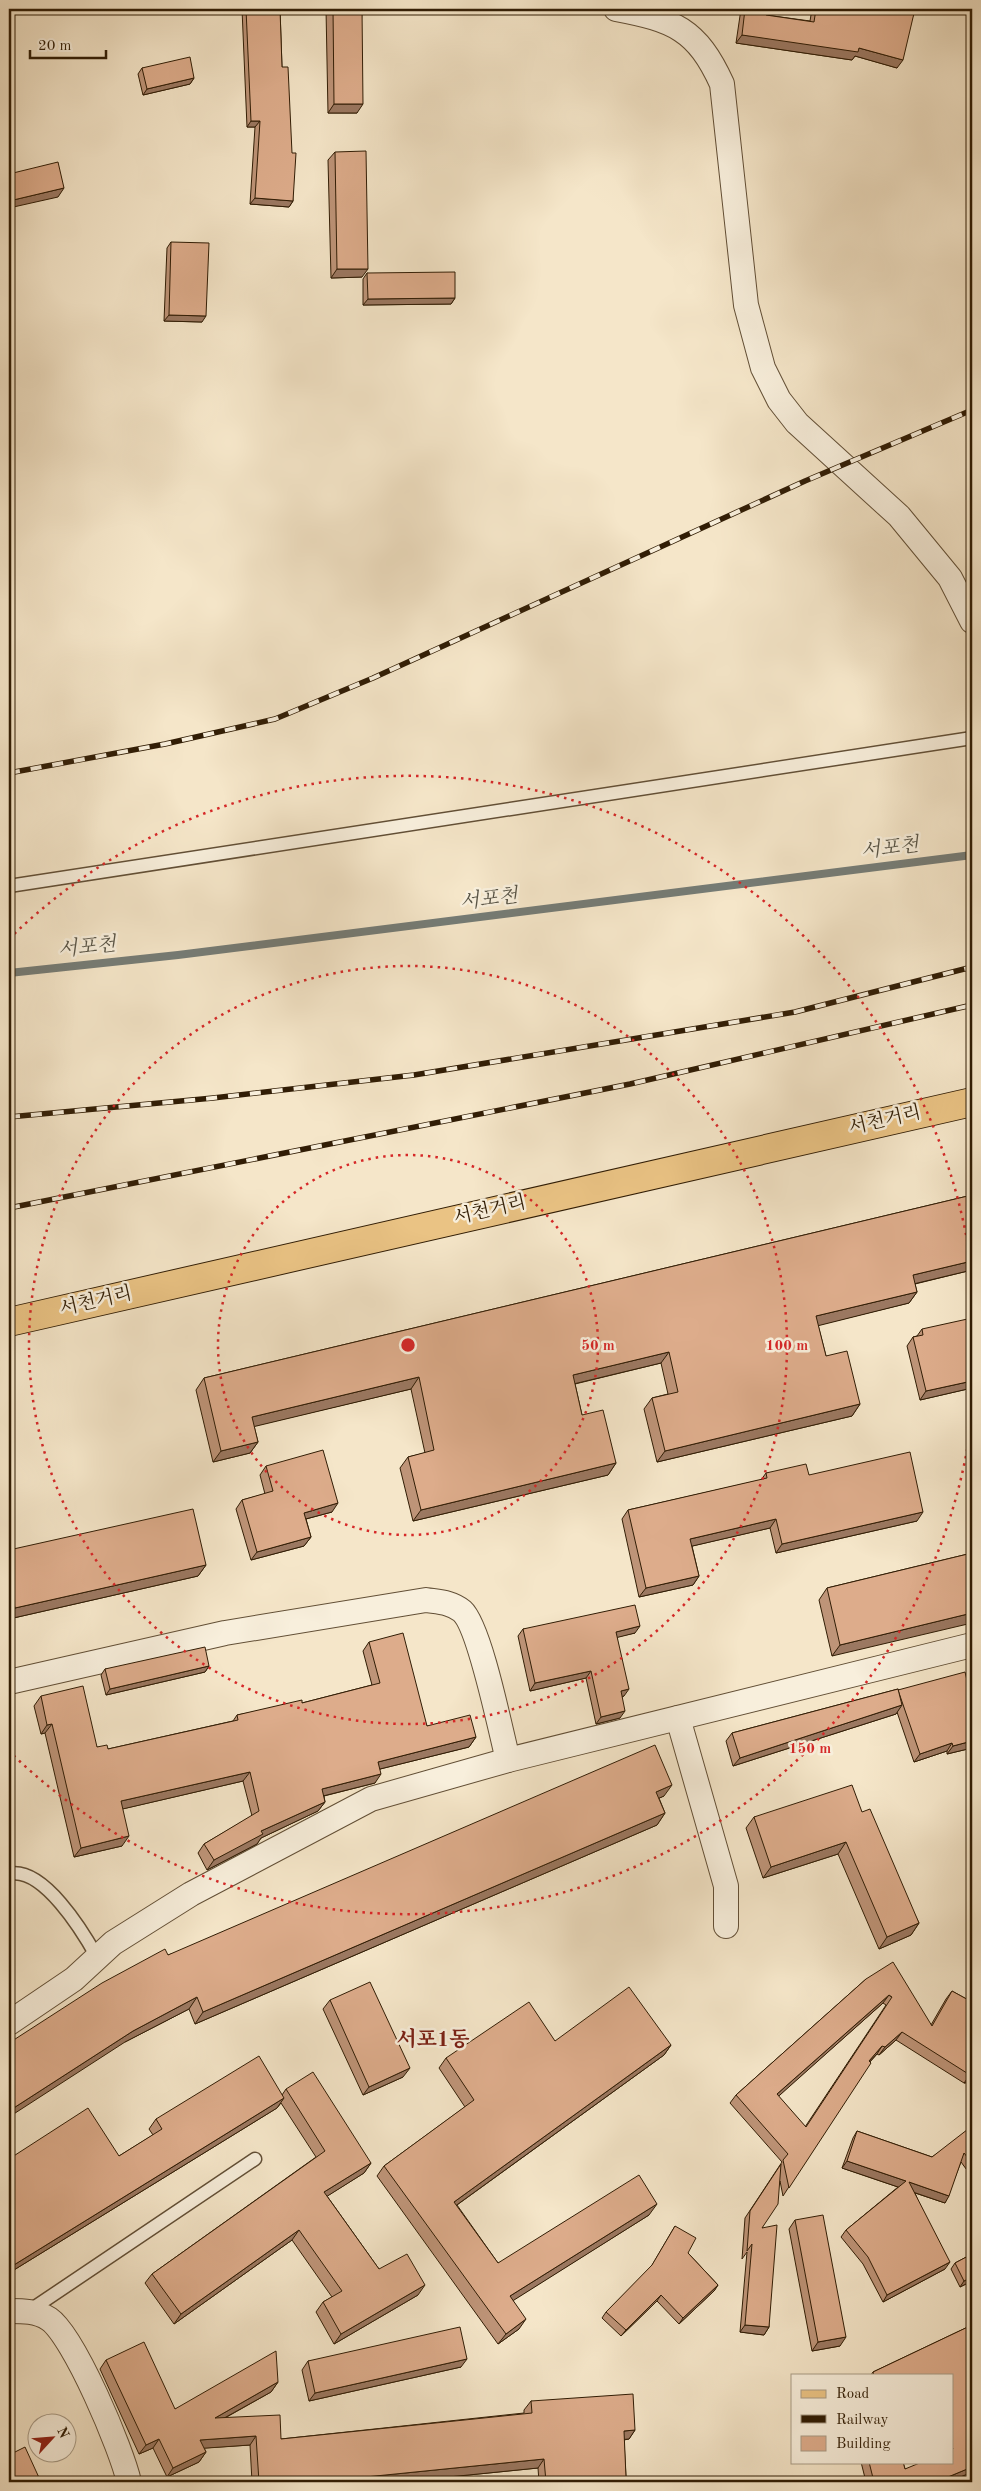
<svg xmlns="http://www.w3.org/2000/svg" width="981" height="2491" font-family="'Old Standard TT','Noto Serif KR',serif">
  <style>
    .lines { fill: none; stroke-linecap: round; stroke-linejoin: round }
    .stream { stroke: #757c76; stroke-width: 8 }
    .service-casing { stroke: #624f36; stroke-width: 15 }
    .minor-casing { stroke: #624f36; stroke-width: 26 }
    .primary-casing { stroke: #311d05; stroke-width: 30 }
    .service { stroke: #f8efdc; stroke-width: 12 }
    .minor { stroke: #f8efdc; stroke-width: 24 }
    .primary { stroke: #eac384; stroke-width: 28 }
    .rail-casing { stroke: #311d05; stroke-width: 5.5 }
    .rail { stroke: #f8efdc; stroke-width: 4; stroke-dasharray: 11; stroke-linecap: butt }
    .wall { fill: #be9478; stroke: #311d05; fill-rule: evenodd }
    .shaded-wall { fill: #9b7861; stroke: #311d05 }
    .building { fill: #ddac8b; stroke: #311d05; fill-rule: evenodd }
    .ring { fill: none; stroke: #d62828; stroke-width: 2.5; stroke-dasharray: 2.5 5 }
    .labels { text-anchor: middle; dominant-baseline: central; stroke-width: 5; stroke-linejoin: round; paint-order: stroke }
    .street-label { font-size: 19px; fill: #311d05; stroke: #f8efdc }
    .water-label { font-size: 20px; font-style: italic; fill: #595547; stroke: #f8efdc }
    .quarter-label { font-size: 21px; font-weight: bold; fill: #7a1f14; stroke: #f8efdc }
    .centre { fill: #d62828; stroke: #f8efdc; stroke-width: 2.5 }
    .ring-label { font-size: 15px; text-anchor: middle; font-weight: bold; fill: #d62828; stroke: #f8efdc; stroke-width: 5; stroke-linejoin: round; paint-order: stroke }
  </style>
  <rect width="100%" height="100%" fill="#f5e6c9"/>
  <filter id="stains"><feTurbulence type="fractalNoise" baseFrequency=".004" numOctaves="4"/><feColorMatrix values="0 0 0 0 .2 0 0 0 0 .09 0 0 0 0 .02 0 0 0 .5 -.17"/></filter>
  <radialGradient id="worn" r=".72"><stop offset=".6" stop-color="#630" stop-opacity="0"/><stop offset="1" stop-color="#630" stop-opacity=".3"/></radialGradient>
  <g class="lines">
    <path class="stream" d="M9 973 178 955 972 855"/>
    <g class="service-casing">
      <g id="service">
        <path d="M9 886 972 738"/>
        <path d="M9 1874C43 1866 83 1932 97 1957"/>
        <path d="M29 2311 255 2159"/>
      </g>
    </g>
    <g class="minor-casing">
      <g id="minor">
        <path d="M616 9C674 20 697 29 722 84L746 305 763 368 779 400 797 423 899 516 950 578 972 621"/>
        <path d="M9 1682 225 1633 426 1600C439 1602 451 1602 462 1611 480 1627 501 1733 508 1760"/>
        <path d="M678 1718 726 1886V1926"/>
        <path d="M9 2023 74 1979 113 1943 191 1894 371 1799 508 1760 972 1645"/>
        <path d="M9 2311C23 2311 37 2311 49 2319 74 2336 122 2450 129 2482"/>
      </g>
    </g>
    <g class="primary-casing">
      <path id="primary" d="M9 1322 972 1102"/>
    </g>
    <use href="#service" class="service"/>
    <use href="#minor" class="minor"/>
    <use href="#primary" class="primary"/>
    <g class="rail-casing">
      <g id="rail">
        <path d="M9 773 165 744 275 719 373 678 805 481 972 410"/>
        <path d="M9 1117 213 1098 414 1075 795 1012 972 967"/>
        <path d="M9 1208 630 1084 972 1005"/>
      </g>
    </g>
    <use href="#rail" class="rail"/>
  </g>
  <g class="wall">
    <path d="M242 9H280L282 67 293 201 289 207 250 204 255 127H247Z"/>
    <path d="M326 9H362L357 113H328Z"/>
    <path d="M741 9H767L766 15 810 21 812 9H915L897 68 855 56 852 60 736 43Z"/>
    <path d="M142 68 194 78 190 84 143 95 138 74Z"/>
    <path d="M335 152 362 277 331 278 328 160Z"/>
    <path d="M171 242 202 322 164 321 167 248Z"/>
    <path d="M367 273 455 298 451 304 363 305V279Z"/>
    <path d="M972 1195V1270L915 1284 917 1292 909 1303 818 1325 826 1356 860 1404 852 1416 657 1462 644 1409 652 1398 668 1394 661 1363 575 1384 582 1415 616 1463 608 1475 413 1521 400 1468 408 1457 425 1453 411 1389 254 1426 258 1442 250 1453 213 1462 196 1390 204 1378Z"/>
    <path d="M922 1329 972 1388 920 1400 907 1346 913 1337 917 1336Z"/>
    <path d="M266 1466 332 1512 306 1519 311 1537 304 1546 251 1560 236 1509 242 1500 265 1494 260 1475Z"/>
    <path d="M766 1473 809 1475 917 1521 776 1553 770 1528 692 1546 699 1576 693 1585 639 1597 622 1519 628 1510 761 1480Z"/>
    <path d="M9 1550 206 1565 198 1576 9 1619Z"/>
    <path d="M972 1553 832 1656 819 1600 827 1588Z"/>
    <path d="M523 1629 635 1633 617 1637 624 1696 622 1697 620 1718 596 1724 586 1678 530 1691 518 1636Z"/>
    <path d="M369 1642 427 1726 476 1737 469 1747 380 1769 375 1783 324 1796 325 1802 318 1811 261 1838 257 1844 207 1870 198 1853 204 1844 252 1816 243 1781 122 1809V1846L74 1857 45 1733 41 1734 34 1706 41 1696 97 1747 108 1749 233 1721 237 1715 302 1703 372 1685 363 1651Z"/>
    <path d="M209 1666 205 1672 106 1695 101 1675 105 1669Z"/>
    <path d="M898 1689 972 1748 947 1754V1751L914 1762 897 1712 896 1714 733 1766 726 1741 732 1733Z"/>
    <path d="M664 1796 659 1798 665 1813 657 1825 195 2024 189 2009 125 2042 168 1955Z"/>
    <path d="M862 1812 919 1923 911 1935 879 1949 838 1854 763 1878 746 1828 754 1817Z"/>
    <path d="M972 1867V1878L970 1869Z"/>
    <path d="M972 1954V1965L970 1958Z"/>
    <path d="M866 1979 931 2025 946 1999 952 1991 972 2002V2082L964 2083 896 2040 879 2055 877 2054 870 2062 783 2196 780 2181 762 2228 769 2327 764 2335 740 2332 747 2252 742 2259 745 2218 782 2162 730 2103 736 2095ZM883 2003 886 2005 805 2127 778 2096Z"/>
    <path d="M330 2000 403 2077 363 2095 323 2009Z"/>
    <path d="M555 2041 671 2045 664 2055 457 2205 498 2263 649 2215 513 2300 519 2329 498 2344 377 2176 384 2166 465 2107 439 2068 446 2058Z"/>
    <path d="M286 2089 371 2163 364 2173 327 2196 379 2269 418 2295 334 2344 316 2312 323 2302 332 2297 292 2240 174 2324 145 2283 152 2274 316 2157 281 2103 277 2108 9 2273V2159L119 2156 153 2135 149 2129 156 2119 282 2095Z"/>
    <path d="M972 2130V2177L961 2162 945 2203 915 2193 945 2269 883 2302 863 2264 841 2237 846 2230 898 2187 842 2168 853 2138 857 2131 932 2157Z"/>
    <path d="M795 2220 840 2346 812 2351 789 2229Z"/>
    <path d="M675 2226 688 2253 718 2285 714 2291 679 2324 657 2301 621 2336 602 2318 606 2312 651 2267Z"/>
    <path d="M972 2254V2281L960 2287 951 2269 955 2263Z"/>
    <path d="M972 2325V2472L949 2482H866L861 2462H903L905 2469 952 2462V2375H871L873 2372Z"/>
    <path d="M106 2360 175 2409 278 2382 271 2392 225 2418 281 2439 524 2413V2410L531 2401 635 2430 629 2439 624 2440 626 2477 623 2482H539L538 2468 399 2482H252L250 2445 204 2448 206 2452 199 2462 167 2477 153 2448 139 2454 100 2369Z"/>
    <path d="M308 2361 461 2367 309 2401 302 2370Z"/>
  </g>
  <g class="shaded-wall">
    <path d="M742 35 859 48 903 60 897 68 855 56 852 60 736 43Z"/>
    <path d="M194 78 190 84 143 95 147 89Z"/>
    <path d="M334 104H363L357 113H328Z"/>
    <path d="M251 121H260L255 127H247Z"/>
    <path d="M64 188 58 197 9 208V201Z"/>
    <path d="M255 198 293 201 289 207 250 204Z"/>
    <path d="M337 269H368L362 277 331 278Z"/>
    <path d="M455 298 451 304 363 305 368 299Z"/>
    <path d="M169 315 206 316 202 322 164 321Z"/>
    <path d="M972 1261V1270L905 1286 913 1275Z"/>
    <path d="M917 1292 909 1303 809 1328 816 1316Z"/>
    <path d="M669 1352 661 1363 565 1386 573 1375Z"/>
    <path d="M419 1377 411 1389 244 1429 252 1417Z"/>
    <path d="M972 1381V1388L920 1400 926 1391Z"/>
    <path d="M860 1404 852 1416 657 1462 665 1451Z"/>
    <path d="M258 1442 250 1453 213 1462 221 1451Z"/>
    <path d="M616 1463 608 1475 413 1521 421 1510Z"/>
    <path d="M338 1503 332 1512 298 1521 304 1513Z"/>
    <path d="M923 1512 917 1521 776 1553 782 1544Z"/>
    <path d="M776 1519 770 1528 684 1548 690 1539Z"/>
    <path d="M311 1537 304 1546 251 1560 257 1552Z"/>
    <path d="M206 1565 198 1576 9 1619V1617L15 1608Z"/>
    <path d="M699 1576 693 1585 639 1597 646 1588Z"/>
    <path d="M972 1613V1623L832 1656 840 1645Z"/>
    <path d="M640 1626 635 1633 611 1639 616 1632Z"/>
    <path d="M209 1666 205 1672 106 1695 110 1689Z"/>
    <path d="M591 1671 586 1678 530 1691 535 1683Z"/>
    <path d="M629 1689 624 1696 616 1698 621 1691Z"/>
    <path d="M902 1705 896 1714 733 1766 740 1758Z"/>
    <path d="M625 1711 620 1718 596 1724 601 1717Z"/>
    <path d="M52 1724 45 1733 41 1734 47 1725Z"/>
    <path d="M476 1737 469 1747 372 1771 378 1762Z"/>
    <path d="M972 1741V1748L947 1754 953 1746Z"/>
    <path d="M952 1743 947 1751 914 1762 920 1754Z"/>
    <path d="M250 1772 243 1781 114 1811 121 1801Z"/>
    <path d="M381 1774 375 1783 315 1798 322 1789Z"/>
    <path d="M672 1785 664 1796 648 1803 656 1792Z"/>
    <path d="M325 1802 318 1811 261 1838 257 1844 207 1870 214 1860 261 1831Z"/>
    <path d="M665 1813 657 1825 195 2024 203 2012Z"/>
    <path d="M129 1836 122 1846 74 1857 81 1848Z"/>
    <path d="M846 1842 838 1854 763 1878 771 1867Z"/>
    <path d="M919 1923 911 1935 879 1949 887 1937Z"/>
    <path d="M889 1995 883 2003 771 2103 777 2094Z"/>
    <path d="M197 1997 189 2009 125 2042 9 2117V2111L133 2031Z"/>
    <path d="M902 2032 896 2040 879 2055 885 2047Z"/>
    <path d="M671 2045 664 2055 447 2212 454 2202Z"/>
    <path d="M882 2046 877 2054 863 2069 869 2061Z"/>
    <path d="M410 2068 403 2077 363 2095 369 2087Z"/>
    <path d="M970 2075H972V2082L964 2083Z"/>
    <path d="M284 2098 277 2108 9 2273V2268Z"/>
    <path d="M847 2161 906 2181 901 2188 842 2168Z"/>
    <path d="M371 2163 364 2173 318 2202 324 2192Z"/>
    <path d="M909 2182 949 2196 945 2203 904 2189Z"/>
    <path d="M657 2204 649 2215 503 2307 510 2296Z"/>
    <path d="M299 2230 292 2240 174 2324 181 2314Z"/>
    <path d="M950 2262 945 2269 883 2302 887 2295Z"/>
    <path d="M972 2277V2281L960 2287 964 2281Z"/>
    <path d="M425 2285 418 2295 334 2344 341 2334Z"/>
    <path d="M718 2285 714 2291 679 2324 683 2318Z"/>
    <path d="M661 2295 657 2301 621 2336 626 2330Z"/>
    <path d="M526 2319 519 2329 498 2344 506 2334Z"/>
    <path d="M745 2325 769 2327 764 2335 740 2332Z"/>
    <path d="M846 2337 840 2346 812 2351 818 2342Z"/>
    <path d="M467 2359 461 2367 309 2401 315 2393Z"/>
    <path d="M278 2382 271 2392 208 2427 215 2418Z"/>
    <path d="M635 2430 629 2439 617 2440 624 2431Z"/>
    <path d="M256 2436 250 2445 193 2449 200 2440Z"/>
    <path d="M159 2439 153 2448 139 2454 146 2445Z"/>
    <path d="M206 2452 199 2462 167 2477 173 2468Z"/>
    <path d="M544 2459 538 2468 399 2482H316Z"/>
    <path d="M972 2467V2472L949 2482H936Z"/>
    <path d="M626 2477 623 2482H545H546Z"/>
  </g>
  <g class="building">
    <path d="M246 9H280L282 67H288L292 153H296L293 201 255 198 260 121H251Z"/>
    <path d="M333 9H362L363 104H334Z"/>
    <path d="M745 9H767L766 15 814 22 816 9H915L903 60 859 48 858 52 742 35Z"/>
    <path d="M190 57 194 78 147 89 142 68Z"/>
    <path d="M366 151 368 269H337L335 152Z"/>
    <path d="M58 162 64 188 9 201V174Z"/>
    <path d="M171 242 209 243 206 316 169 315Z"/>
    <path d="M455 272V298L368 299 367 273Z"/>
    <path d="M972 1195V1261L913 1275 917 1292 816 1316 826 1356 847 1351 860 1404 665 1451 652 1398 678 1392 669 1352 573 1375 582 1415 603 1410 616 1463 421 1510 408 1457 434 1450 419 1377 252 1417 258 1442 221 1451 204 1378Z"/>
    <path d="M972 1318V1381L926 1391 913 1337 923 1335 922 1329Z"/>
    <path d="M323 1450 338 1503 304 1513 311 1537 257 1552 242 1500 273 1491 266 1466Z"/>
    <path d="M910 1452 923 1512 782 1544 776 1519 690 1539 699 1576 646 1588 628 1510 767 1478 766 1473 806 1464 809 1475Z"/>
    <path d="M193 1509 206 1565 15 1608 9 1579V1550Z"/>
    <path d="M972 1553V1613L840 1645 827 1588Z"/>
    <path d="M635 1605 640 1626 616 1632 629 1689 621 1691 625 1711 601 1717 591 1671 535 1683 523 1629Z"/>
    <path d="M403 1633 427 1726 470 1715 476 1737 378 1762 381 1774 322 1789 325 1802 261 1831 263 1834 214 1860 204 1844 259 1811 250 1772 121 1801 129 1836 81 1848 52 1724 47 1725 41 1696 83 1686 97 1747 107 1745 108 1749 238 1720 237 1715 302 1700V1703L380 1683 369 1642Z"/>
    <path d="M205 1647 209 1666 110 1689 105 1669Z"/>
    <path d="M965 1672 972 1701V1741L953 1746 952 1743 920 1754 898 1690Z"/>
    <path d="M898 1689 902 1705 740 1758 732 1733Z"/>
    <path d="M655 1745 672 1785 656 1792 665 1813 203 2012 197 1997 133 2031 9 2111V2043L102 1983 165 1949 168 1955Z"/>
    <path d="M852 1785 862 1812 870 1809 919 1923 887 1937 846 1842 771 1867 754 1817Z"/>
    <path d="M893 1962 932 2026 952 1991 972 2002V2075H970L902 2032 885 2047 882 2046 869 2061 871 2063 789 2188 783 2160 788 2154 736 2095 866 1979ZM889 1995 892 1997 806 2127 777 2094Z"/>
    <path d="M370 1982 410 2068 369 2087 330 2000Z"/>
    <path d="M629 1987 671 2045 454 2202 498 2263 639 2175 657 2204 510 2296 526 2319 506 2334 384 2166 474 2100 446 2058 529 2002 555 2041Z"/>
    <path d="M259 2056 284 2098 9 2268V2159L88 2108 119 2156 162 2129 156 2119Z"/>
    <path d="M313 2072 371 2163 324 2192 379 2269 407 2254 425 2285 341 2334 323 2302 342 2291 299 2230 181 2314 152 2274 325 2151 286 2089Z"/>
    <path d="M972 2126V2163L964 2153 949 2196 909 2182 950 2262 887 2295 868 2257 846 2230 906 2181 847 2161 857 2131 932 2157Z"/>
    <path d="M781 2164 778 2204 762 2228 777 2225 769 2327 745 2325 752 2244 747 2251 750 2211Z"/>
    <path d="M823 2215 846 2337 818 2342 795 2220Z"/>
    <path d="M675 2226 696 2238 688 2253 718 2285 683 2318 661 2295 626 2330 606 2312 652 2265Z"/>
    <path d="M972 2254V2277L964 2281 955 2263Z"/>
    <path d="M972 2325V2467L936 2482H874L869 2462H903L905 2469 922 2462H952V2449H953L952 2446V2375H874L873 2372Z"/>
    <path d="M460 2327 467 2359 315 2393 308 2361Z"/>
    <path d="M144 2342 175 2409 276 2351 278 2382 215 2418 280 2415 281 2439 532 2413 531 2401 633 2394 635 2430 624 2431 626 2477 546 2482 544 2459 316 2482H259L256 2436 200 2440 206 2452 173 2468 159 2439 146 2445 106 2360Z"/>
    <path d="M25 2447 41 2482H9V2455Z"/>
  </g>
  <g class="ring">
    <circle cx="408" cy="1345" r="190"/>
    <circle cx="408" cy="1345" r="379"/>
    <path d="M972 1419A569 569 0 0 1 9 1751M9 939A569 569 0 0 1 972 1271"/>
  </g>
  <g class="labels">
    <g class="street-label">
      <text transform="translate(885 1121) rotate(-13)">서천거리</text>
      <text transform="translate(490 1211) rotate(-13)">서천거리</text>
      <text transform="translate(96 1302) rotate(-13)">서천거리</text>
    </g>
    <g class="water-label">
      <text transform="translate(890 849) rotate(-7)">서포천</text>
      <text transform="translate(489 900) rotate(-7)">서포천</text>
      <text transform="translate(87 948) rotate(-6)">서포천</text>
    </g>
    <g class="quarter-label">
      <text x="433" y="2040">서포1동</text>
    </g>
  </g>
  <circle cx="408" cy="1345" r="8" class="centre"/>
  <g class="ring-label">
    <text x="598" y="1350">50 m</text>
    <text x="787" y="1350">100 m</text>
    <text x="810" y="1753">150 m</text>
  </g>
  <rect width="981" height="2491" fill="none" stroke="#f5e6c9" stroke-width="30"/>
  <rect x="10" y="10" width="961" height="2471" fill="none" stroke="#311d05" stroke-width="2.5"/>
  <rect x="15" y="15" width="951" height="2461" fill="none" stroke="#311d05"/>
  <rect x="791" y="2374" width="162" height="90" fill="#f8efdc" stroke="#a89b86"/>
  <rect x="801" y="2390" width="25" height="8" fill="#eac384" stroke="#a89b86"/>
  <text x="836" y="2398" font-size="15" fill="#311d05">Road</text>
  <rect x="801" y="2415" width="25" height="8" fill="#311d05" stroke="#a89b86"/>
  <text x="836" y="2424" font-size="15" fill="#311d05">Railway</text>
  <rect x="801" y="2436" width="25" height="15" fill="#ddac8b" stroke="#a89b86"/>
  <text x="836" y="2448" font-size="15" fill="#311d05">Building</text>
  <g transform="translate(52 2438) rotate(64)"><circle r="24" fill="#f8efdc" stroke="#a89b86"/>
  <path d="M0-4L9 19L0 12L-9 19Z" fill="#8f2418"/>
  <text y="-8" font-size="14" font-weight="bold" text-anchor="middle" fill="#311d05">N</text>
  </g>
  <path d="M30 50v8h76v-8" fill="none" stroke="#311d05" stroke-width="2.5"/>
  <text x="38" y="50" font-size="15" fill="#311d05" stroke="#f8efdc" stroke-width="4" paint-order="stroke">20 m</text>
  <rect width="100%" height="100%" filter="url(#stains)"/>
  <rect width="100%" height="100%" fill="url(#worn)"/>
</svg>
